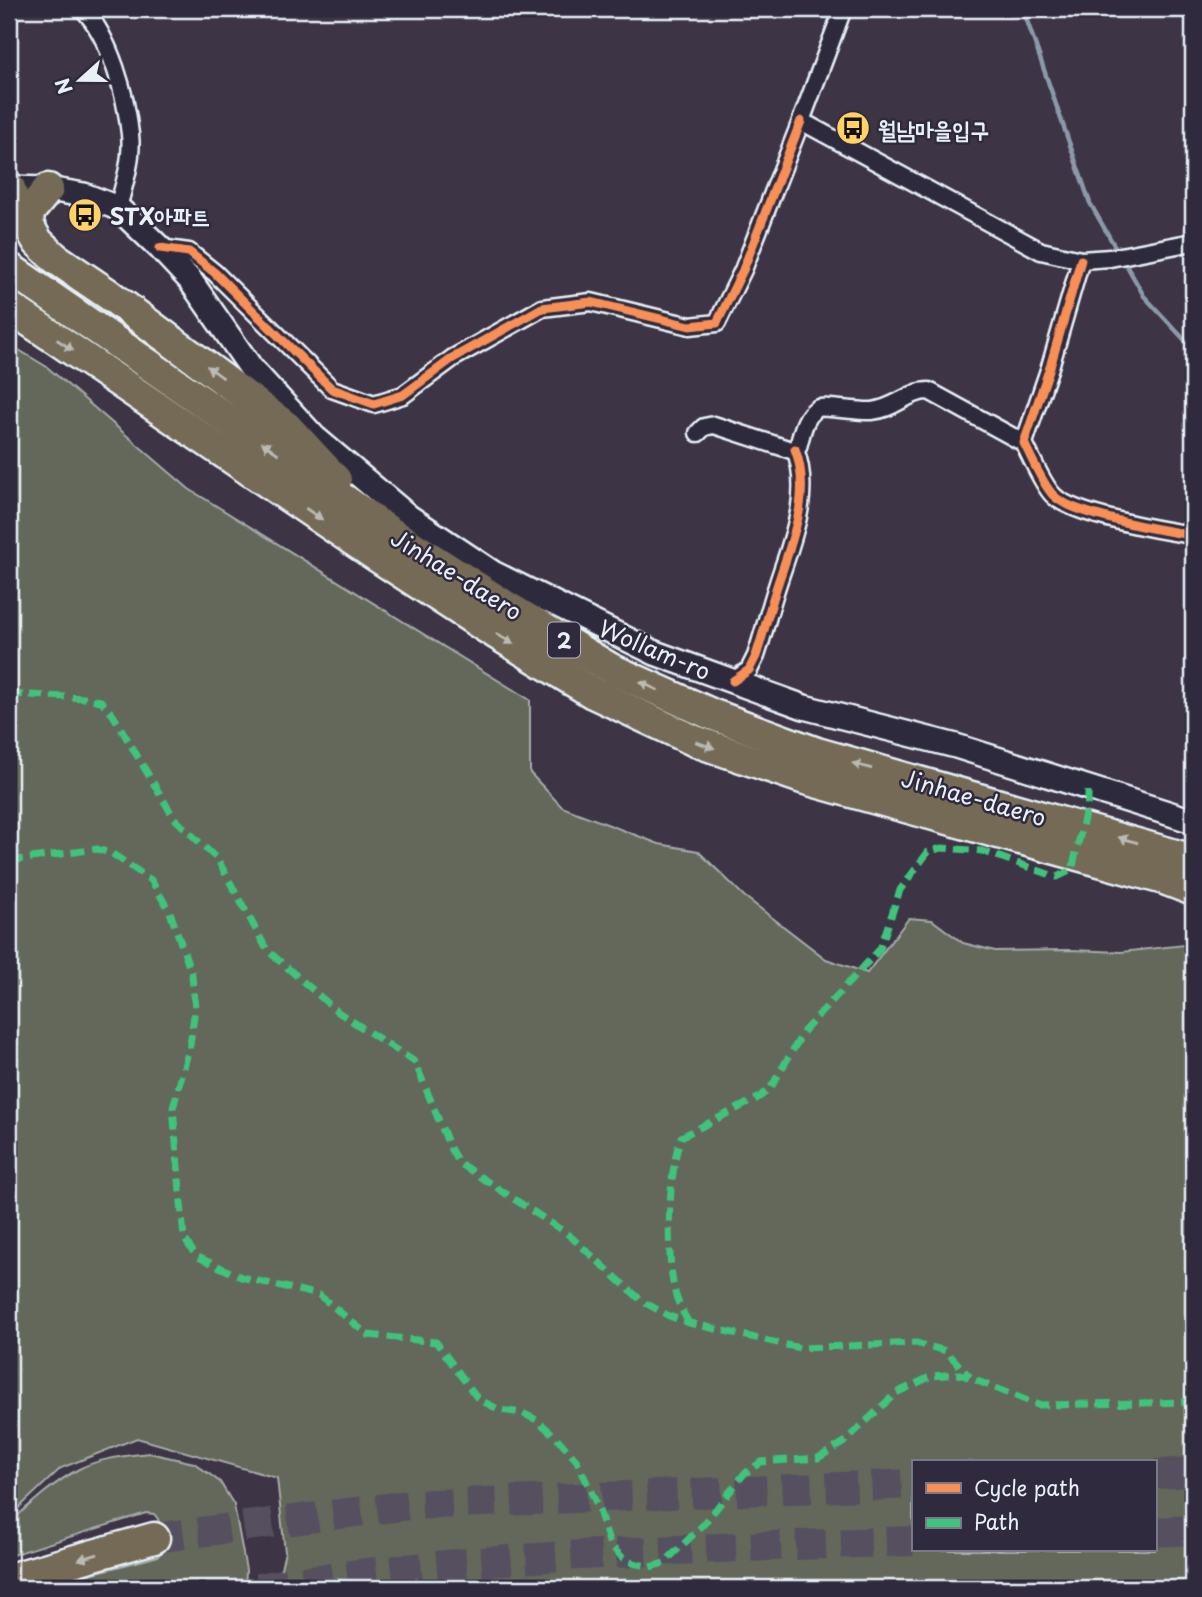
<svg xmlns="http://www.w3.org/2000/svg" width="1202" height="1597" font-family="'Playpen Sans','Poor Story',sans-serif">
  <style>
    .green { fill: #63685a; stroke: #a6aca9; stroke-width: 2; fill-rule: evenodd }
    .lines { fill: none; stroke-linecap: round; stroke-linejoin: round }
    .stream { stroke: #8a9aab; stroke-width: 4.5 }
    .highway-tunnel { stroke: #575060; stroke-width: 30; stroke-dasharray: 30 15; stroke-linecap: butt }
    .street-casing { stroke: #e8f1f8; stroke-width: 21 }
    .secondary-casing { stroke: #e8f1f8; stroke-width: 28 }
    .highway-casing { stroke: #e8f1f8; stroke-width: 35 }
    .street { stroke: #2f2a3d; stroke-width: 16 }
    .secondary { stroke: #2f2a3d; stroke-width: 23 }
    .highway { stroke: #746b55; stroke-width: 30 }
    .quiet { stroke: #40c37c; stroke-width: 7; stroke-dasharray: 14 7; stroke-linecap: butt }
    .cycleway-casing { stroke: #2f2a3d; stroke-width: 13 }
    .cycleway { stroke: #f78f57; stroke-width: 9 }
    .oneway { fill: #babbb7 }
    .labels { text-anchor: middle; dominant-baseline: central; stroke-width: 5; stroke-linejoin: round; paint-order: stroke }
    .shield { fill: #2f2a3d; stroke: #b0b5c0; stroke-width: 2 }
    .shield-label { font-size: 21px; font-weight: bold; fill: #e8f1f8 }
    .poi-label { font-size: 23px; font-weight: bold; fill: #e8f1f8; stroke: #2f2a3d; text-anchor: start }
    .street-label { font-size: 23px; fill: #e8f1f8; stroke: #2f2a3d }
  </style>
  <rect width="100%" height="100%" fill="#3d3445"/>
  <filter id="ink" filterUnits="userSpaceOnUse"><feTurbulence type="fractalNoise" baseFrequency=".0143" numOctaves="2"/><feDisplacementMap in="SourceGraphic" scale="14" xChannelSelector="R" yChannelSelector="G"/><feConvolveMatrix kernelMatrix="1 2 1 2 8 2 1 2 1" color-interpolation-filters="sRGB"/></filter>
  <g filter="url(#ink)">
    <g class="green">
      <path d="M9 344 47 367 189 489 530 700V773L562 807 659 844 698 851 744 896 826 959 867 973 909 918 932 920 963 943 995 951 1071 950 1121 952 1193 944V1588H276L285 1552 277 1478 137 1438 61 1468 9 1517ZM913 1462H1155V1550H913Z"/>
      <path d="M149 1453 194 1463 220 1482 234 1505 246 1570 245 1588H35L144 1560 158 1556 164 1549 158 1519 154 1514 146 1513 9 1556V1524C27 1506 56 1481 79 1469 100 1458 126 1456 149 1453Z"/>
    </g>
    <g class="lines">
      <g class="stream">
        <path d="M1023 9 1090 203 1118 252"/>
        <path d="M1123 259 1144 296 1193 349"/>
      </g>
      <g class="highway-tunnel">
        <path d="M1155 1474 1193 1472"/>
        <path d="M1155 1532 1193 1530"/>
        <path d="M154 1538 410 1505 913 1484"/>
        <path d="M258 1588C324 1577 391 1570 458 1564 609 1551 761 1546 913 1541"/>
      </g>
      <g class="street-casing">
        <g id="street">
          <path d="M83 9C110 37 126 95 130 134 133 159 124 184 118 208"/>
          <path d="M843 9 801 121 1041 251 1081 260 1110 258 1193 242"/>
          <path d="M160 248 189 252 215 273 332 389 374 404 403 395 453 358 542 308 591 302 690 326 717 323 743 270 801 121"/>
          <path d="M1081 260 1050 367 1024 443C1031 457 1043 485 1053 495 1071 515 1165 531 1193 535"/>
          <path d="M698 433 704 427 714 425 791 450 798 447C802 433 804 416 818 408 821 406 862 412 872 411 895 409 908 391 929 391L1024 443"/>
          <path d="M733 681 749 670 756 656C764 632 770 607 778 583 792 540 812 494 795 449"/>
        </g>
      </g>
      <g class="secondary-casing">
        <path id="secondary" d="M9 188 48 189 84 195 118 208 160 248 190 280 251 368 314 437 409 517 493 573 655 653 804 707 956 746 1193 821"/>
      </g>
      <g class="highway-casing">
        <g id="highway">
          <path d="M48 189 29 212 28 225 38 242 55 258 108 294 286 426 336 480"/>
          <path d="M9 225 17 216 10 188"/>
          <path d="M9 268 392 533 503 604 611 669 711 714 817 753 1193 860"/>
          <path d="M9 307 375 555 484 626 593 693 695 741 805 779 1164 879 1193 890"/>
          <path d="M9 1579 154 1538"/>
        </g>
      </g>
      <use href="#street" class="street"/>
      <use href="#secondary" class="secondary"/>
      <use href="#highway" class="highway"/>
      <g class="quiet">
        <path d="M9 694 84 698 101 701 113 715 174 818 218 860 267 950 338 1012 415 1062 451 1150 459 1163 569 1235 642 1301 669 1316 689 1323 800 1348 916 1343 946 1351 970 1377"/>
        <path d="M9 861 97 849 111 853 151 880 170 912 192 975 195 1008 190 1045 173 1108 184 1238 196 1256 241 1277 319 1295 368 1335 436 1342 478 1399 500 1410 522 1413 537 1420 556 1437 577 1461 598 1507 610 1545 623 1558 633 1563 650 1567 664 1563 704 1524 744 1474 761 1462 818 1458 843 1443 896 1393 932 1376 960 1374 1038 1405 1193 1402"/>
        <path d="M689 1323C683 1313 676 1300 674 1288 666 1251 668 1173 681 1137L758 1098 770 1089 804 1031 880 949 900 890 928 852 941 848 982 851 1057 877 1072 870 1088 801V788"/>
      </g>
      <g class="cycleway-casing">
        <g id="cycleway">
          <path d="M160 248 189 252 215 273 332 389 374 404 403 395 453 358 542 308 591 302 690 326 717 323 743 270 801 121"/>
          <path d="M1081 260 1050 367 1024 443C1031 457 1043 485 1053 495 1071 515 1165 531 1193 535"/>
          <path d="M733 681 749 670 756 656C764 632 770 607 778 583 792 540 812 494 795 449"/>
        </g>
      </g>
      <use href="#cycleway" class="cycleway"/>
    </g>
    <defs><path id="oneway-solid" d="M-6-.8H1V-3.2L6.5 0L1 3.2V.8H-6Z" transform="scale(1.75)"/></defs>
    <g class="oneway">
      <use href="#oneway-solid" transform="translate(65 345) rotate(34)"/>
      <use href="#oneway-solid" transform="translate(215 372) rotate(-144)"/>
      <use href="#oneway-solid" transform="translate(270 448) rotate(-145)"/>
      <use href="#oneway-solid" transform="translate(314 514) rotate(34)"/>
      <use href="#oneway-solid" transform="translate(505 639) rotate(31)"/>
      <use href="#oneway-solid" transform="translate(649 686) rotate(-155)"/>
      <use href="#oneway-solid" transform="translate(705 745) rotate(19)"/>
      <use href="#oneway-solid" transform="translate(862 766) rotate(-164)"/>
      <use href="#oneway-solid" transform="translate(1128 840) rotate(-164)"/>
      <use href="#oneway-solid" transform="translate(88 1557) rotate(164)"/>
    </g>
  </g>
  <defs>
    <g id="bus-disc" transform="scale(1.75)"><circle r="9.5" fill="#ffd166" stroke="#2f2a3d"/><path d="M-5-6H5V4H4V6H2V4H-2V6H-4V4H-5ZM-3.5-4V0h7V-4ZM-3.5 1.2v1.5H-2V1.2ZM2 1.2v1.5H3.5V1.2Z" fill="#111"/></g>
  </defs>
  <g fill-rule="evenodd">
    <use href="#bus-disc" x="853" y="128"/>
    <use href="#bus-disc" x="85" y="215"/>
  </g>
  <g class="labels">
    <rect class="shield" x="548" y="622.5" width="32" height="35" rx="5"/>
    <g class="shield-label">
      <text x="564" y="640">2</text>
    </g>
    <g class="poi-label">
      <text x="878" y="128">월남마을입구</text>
      <text x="110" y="215">STX아파트</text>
    </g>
    <g class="street-label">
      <text transform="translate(457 574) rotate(32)">Jinhae-daero</text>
      <text transform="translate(655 649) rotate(23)">Wollam-ro</text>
      <text transform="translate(974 797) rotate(16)">Jinhae-daero</text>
    </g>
  </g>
  <rect width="1202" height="1597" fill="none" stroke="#2f2a3d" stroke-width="35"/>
  <rect x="18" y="18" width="1167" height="1562" fill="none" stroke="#e8f1f8" stroke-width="2.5" filter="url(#ink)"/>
  <rect x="912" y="1460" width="245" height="91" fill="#2f2a3d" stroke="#797a88" stroke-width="2"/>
  <rect x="926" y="1483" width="35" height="10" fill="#f78f57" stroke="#797a88" stroke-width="2"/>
  <text x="974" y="1496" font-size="21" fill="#e8f1f8">Cycle path</text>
  <rect x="926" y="1518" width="35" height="10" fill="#40c37c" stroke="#797a88" stroke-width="2"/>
  <text x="974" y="1530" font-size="21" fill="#e8f1f8">Path</text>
  <g transform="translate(80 80) rotate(249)" stroke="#2f2a3d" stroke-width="5" paint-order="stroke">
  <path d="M0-5L12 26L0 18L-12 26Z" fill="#e8f1f8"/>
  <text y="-10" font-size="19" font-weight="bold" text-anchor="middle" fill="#e8f1f8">N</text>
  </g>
</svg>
